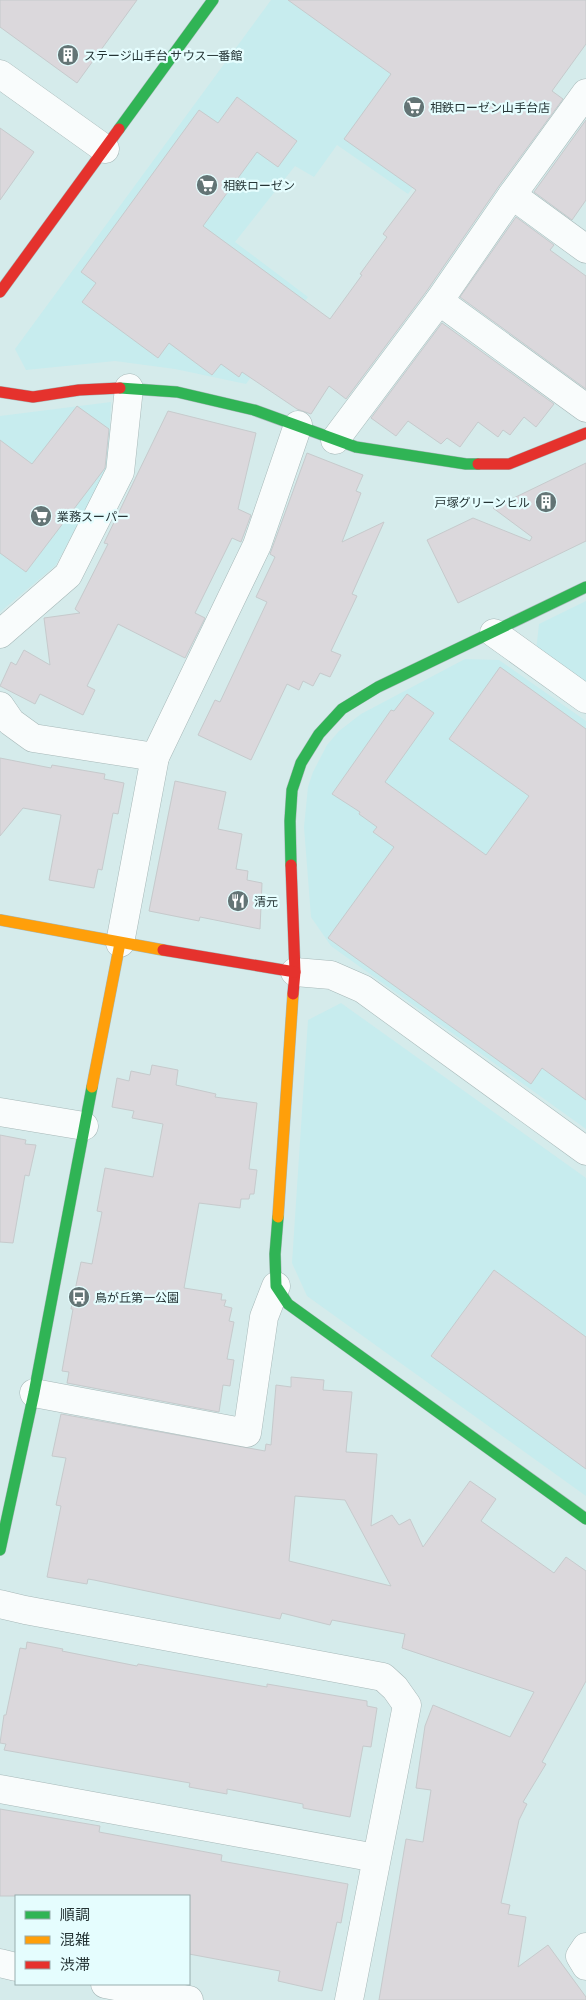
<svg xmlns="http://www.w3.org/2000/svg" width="586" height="2000" font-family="'Titillium Web','Noto Sans JP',sans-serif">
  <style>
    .built { fill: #c7ecee }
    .building { fill: #dbd8dc; stroke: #c6cacc; fill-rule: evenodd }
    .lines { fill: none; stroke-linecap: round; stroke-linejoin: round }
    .street-casing { stroke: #a7b8b8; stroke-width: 29 }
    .fast-casing { stroke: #a7b8b8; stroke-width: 12 }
    .slow-casing { stroke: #a7b8b8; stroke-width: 12 }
    .jam-casing { stroke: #a7b8b8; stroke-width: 12 }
    .street { stroke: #f9fcfc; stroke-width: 28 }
    .fast { stroke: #30b455; stroke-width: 11 }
    .slow { stroke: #ff9f0a; stroke-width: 11 }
    .jam { stroke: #e5322d; stroke-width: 11 }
    .labels { text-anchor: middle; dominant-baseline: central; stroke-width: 4.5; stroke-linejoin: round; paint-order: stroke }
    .poi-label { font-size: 12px; fill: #253435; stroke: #e5fdfe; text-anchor: start }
  </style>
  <rect width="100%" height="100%" fill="#d5ebeb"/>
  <g class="built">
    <path d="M271 0H545L408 194 337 145 314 177 295 166 235 242 308 297 246 384 175 369 115 361 26 370 15 349Z"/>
    <path d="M111 402 108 468 56 565 0 612V416Z"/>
    <path d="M586 601V687L536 651 539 624Z"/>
    <path d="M465 659 499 660 586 721V1129L331 946 311 917 304 827 308 787 313 772 327 745 339 731 361 714Z"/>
    <path d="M341 1003 586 1178V1496L307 1296 292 1263 308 1020Z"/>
  </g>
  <g class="building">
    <path d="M0 0H137L77 83 0 27Z"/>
    <path d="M288 0H586V44L552 91 563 99 499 186 426 292 346 399 329 386 311 414 297 409 242 372 239 377 221 364 212 375 169 343 158 358 82 302 96 283 81 272 199 110 218 123 237 97 297 141 278 167 257 152 203 226 330 319 362 275 360 274 387 237 383 234 416 190 344 139 391 74Z"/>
    <path d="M586 120V200L572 220 534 192Z"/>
    <path d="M0 128 34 152 0 200Z"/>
    <path d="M516 217 554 245 550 250 586 276V389L460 297Z"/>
    <path d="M442 323 554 404 536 427 524 417 510 435 503 430 498 437 478 422 460 447 447 438 441 444 408 421 396 436 371 418Z"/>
    <path d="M77 406 109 429 105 468 26 572 0 553V440L32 464Z"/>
    <path d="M168 411 256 433 238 509 251 515 241 542 232 538 195 613 205 618 185 658 118 624 87 686 95 690 83 715 40 694 35 704 0 686 11 662 16 665 24 650 50 665 44 618 80 613 75 609 108 544 104 543Z"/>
    <path d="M307 453 363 475 356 491 361 493 342 542 384 522 352 594 357 596 331 651 341 655 330 677 320 673 313 686 303 681 299 690 287 684 251 760 198 735 215 700 220 702 267 602 256 597 275 557 270 554Z"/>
    <path d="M586 463V541L458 603 427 540 473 518 530 541 532 537 493 508Z"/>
    <path d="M500 667 586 729V1100L542 1068 531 1084 328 938 394 847 373 832 377 827 359 814 360 812 332 794 391 710 394 711 407 694 434 713 385 782 486 855 529 796 449 739Z"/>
    <path d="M0 758 51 768 52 765 105 774 104 779 124 783 118 814 113 813 102 870 98 869 94 888 49 880 61 815 23 808 0 836Z"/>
    <path d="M175 781 226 792 218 829 242 834 236 869 248 871 247 880 262 883 260 929 200 917 199 921 149 911Z"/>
    <path d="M152 1065 178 1070 176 1085 216 1094 215 1097 257 1103 249 1169 257 1170 254 1194H250L249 1199H241L240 1208 199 1203 184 1288 222 1294 221 1300H226L224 1306 232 1308 229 1321 234 1322 227 1359 234 1360 230 1386 223 1385 219 1412 67 1383 69 1372 62 1371 73 1309H71L81 1262 92 1264 102 1212 97 1211 105 1168 153 1177 163 1124 132 1118 134 1111 112 1107 117 1078 129 1081 131 1071 150 1075Z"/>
    <path d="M0 1135 26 1140 25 1144 36 1145 29 1176 25 1175 13 1243 0 1242Z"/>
    <path d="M494 1270 586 1337V1469L431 1356Z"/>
    <path d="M291 1377 324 1380 323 1390 352 1392 346 1452 377 1454 371 1526 392 1515 399 1525 410 1519 423 1547 470 1481 496 1499 481 1521 554 1573 566 1557 586 1571V1681L542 1762 546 1764 523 1802 527 1804 519 1820 501 1903 510 1905 508 1914 526 1917 518 1967 548 1945 586 1997V2000H379L406 1839 423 1842 431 1790 416 1788 425 1726 433 1705 510 1737 534 1692 402 1648 405 1634 332 1620 330 1625 282 1613 280 1619 94 1580 88 1579 87 1584 47 1577 61 1506 56 1505 66 1458 52 1456 61 1414 265 1451 266 1444 271 1445 276 1385 291 1387ZM295 1496 345 1500 391 1586 289 1561Z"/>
    <path d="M27 1642 63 1649 62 1651 137 1666 138 1664 267 1687V1684L367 1701V1706L377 1708 371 1747 363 1746 350 1817 303 1808V1804L227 1789V1794L189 1787 190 1783 4 1750 6 1744 0 1743 4 1715H6L20 1648 26 1649Z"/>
    <path d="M0 1809 100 1826 99 1832 222 1855 221 1861 348 1884 341 1923 337 1922 322 1991 278 1981 280 1971 189 1954V1896H0Z"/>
  </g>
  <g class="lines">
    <g class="street-casing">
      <g id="street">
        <path d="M0 74 105 149"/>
        <path d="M512 195 586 249"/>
        <path d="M439 301 586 408"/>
        <path d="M335 440 439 301 512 195 586 93"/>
        <path d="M494 633 586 699"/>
        <path d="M0 634 68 575 120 472 129 388"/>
        <path d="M0 706 11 722 33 738 155 757"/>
        <path d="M120 943 155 757 257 545 298 425"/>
        <path d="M295 972 331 975 363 989 586 1151"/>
        <path d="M0 1112 84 1126"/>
        <path d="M34 1393 247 1433 264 1317 276 1286"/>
        <path d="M0 1604 25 1610 383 1677 395 1688 407 1705 349 2000"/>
        <path d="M0 1789 376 1858"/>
        <path d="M586 1947 580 1956 586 1966"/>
        <path d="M0 1963 16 1967"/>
        <path d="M105 1984 189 2000"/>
      </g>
    </g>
    <g class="fast-casing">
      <g id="fast">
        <path d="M119 129 213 0"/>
        <path d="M120 388 177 392 254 410 356 447 466 464H478"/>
        <path d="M291 865 290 821 292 790 301 763 319 734 342 709 378 687 586 587"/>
        <path d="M278 1217 275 1254 276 1286 288 1304 586 1519"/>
        <path d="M0 1550 34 1393 92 1087"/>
      </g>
    </g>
    <g class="slow-casing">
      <g id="slow">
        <path d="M0 920 163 950"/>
        <path d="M92 1087 120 943"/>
        <path d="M278 1217 293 994"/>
      </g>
    </g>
    <g class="jam-casing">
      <g id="jam">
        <path d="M0 292 119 129"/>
        <path d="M0 392 33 397 79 390 120 388"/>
        <path d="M478 464H509L586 433"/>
        <path d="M291 865 295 972 293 994"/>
        <path d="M163 950 295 972"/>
      </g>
    </g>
    <use href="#street" class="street"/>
    <use href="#fast" class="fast"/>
    <use href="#slow" class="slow"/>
    <use href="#jam" class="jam"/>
  </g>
  <defs>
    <g id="building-disc" transform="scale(1.125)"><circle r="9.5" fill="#637475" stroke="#e5fdfe"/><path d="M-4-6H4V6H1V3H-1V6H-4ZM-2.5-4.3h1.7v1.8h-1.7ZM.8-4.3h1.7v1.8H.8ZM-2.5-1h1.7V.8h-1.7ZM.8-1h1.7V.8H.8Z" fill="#fff"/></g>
    <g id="supermarket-disc" transform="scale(1.125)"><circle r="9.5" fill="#637475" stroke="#e5fdfe"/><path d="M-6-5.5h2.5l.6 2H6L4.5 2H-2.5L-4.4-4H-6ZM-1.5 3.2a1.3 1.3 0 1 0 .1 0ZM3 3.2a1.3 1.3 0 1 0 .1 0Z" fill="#fff"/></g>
    <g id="restaurant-disc" transform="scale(1.125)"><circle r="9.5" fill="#637475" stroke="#e5fdfe"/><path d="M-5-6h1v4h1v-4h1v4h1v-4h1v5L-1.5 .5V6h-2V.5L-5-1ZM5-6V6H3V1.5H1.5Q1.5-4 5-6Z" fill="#fff"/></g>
    <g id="bus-disc" transform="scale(1.125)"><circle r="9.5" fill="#637475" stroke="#e5fdfe"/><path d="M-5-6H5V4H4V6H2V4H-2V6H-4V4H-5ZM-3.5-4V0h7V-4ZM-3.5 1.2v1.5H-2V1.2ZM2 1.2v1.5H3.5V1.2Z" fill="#fff"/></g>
  </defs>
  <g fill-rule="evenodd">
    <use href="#building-disc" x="68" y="55"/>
    <use href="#supermarket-disc" x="414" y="107"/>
    <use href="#supermarket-disc" x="207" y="185"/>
    <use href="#building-disc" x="546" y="502"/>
    <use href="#supermarket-disc" x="41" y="516"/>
    <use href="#restaurant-disc" x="238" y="901"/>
    <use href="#bus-disc" x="79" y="1297"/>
  </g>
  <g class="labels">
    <g class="poi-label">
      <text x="84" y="55">ステージ山手台 サウス一番館</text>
      <text x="430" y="107">相鉄ローゼン山手台店</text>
      <text x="223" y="185">相鉄ローゼン</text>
      <text x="530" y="502" text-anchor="end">戸塚グリーンヒル</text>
      <text x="57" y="516">業務スーパー</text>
      <text x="254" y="901">清元</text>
      <text x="95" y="1297">鳥が丘第一公園</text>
    </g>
  </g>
  <rect x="15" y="1895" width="175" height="90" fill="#e5fdfe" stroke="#98adae"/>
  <rect x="25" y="1911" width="25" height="8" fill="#30b455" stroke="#98adae"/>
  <text x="60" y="1920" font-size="15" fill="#253435">順調</text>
  <rect x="25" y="1936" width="25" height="8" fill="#ff9f0a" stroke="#98adae"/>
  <text x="60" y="1945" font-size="15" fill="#253435">混雑</text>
  <rect x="25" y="1961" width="25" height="8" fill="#e5322d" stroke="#98adae"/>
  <text x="60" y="1970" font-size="15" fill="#253435">渋滞</text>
</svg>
